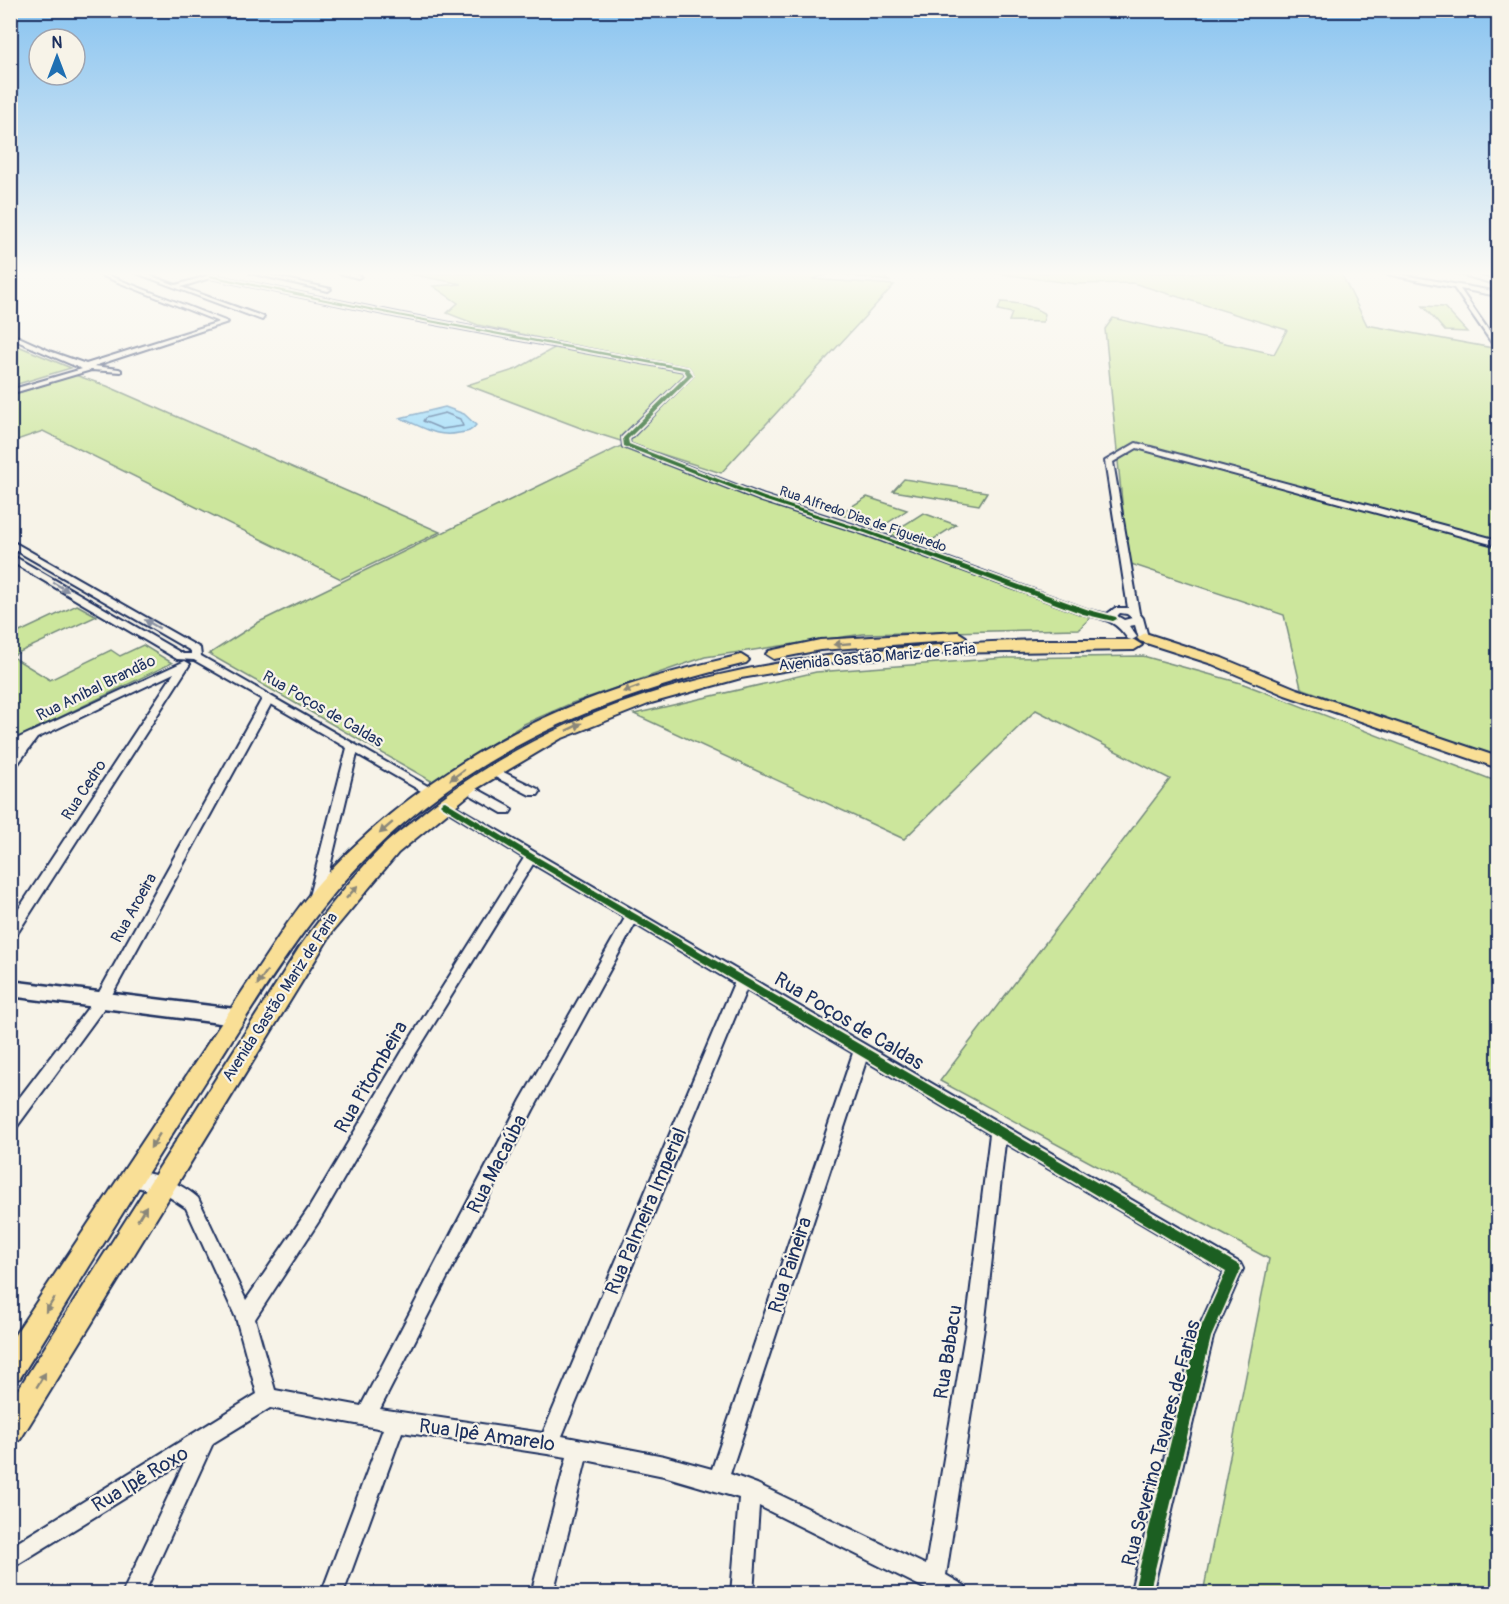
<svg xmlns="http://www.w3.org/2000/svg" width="1509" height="1604" font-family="Pangolin,sans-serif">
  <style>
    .green { fill: #cce69c; stroke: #748a7d; stroke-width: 1.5 }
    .water { fill: #99dafb; stroke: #6796bc; stroke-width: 1.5 }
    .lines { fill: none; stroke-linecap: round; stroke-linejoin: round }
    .shore { stroke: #4d739d; stroke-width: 1.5 }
    .street-casing { stroke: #1b2f5e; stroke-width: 4 }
    .secondary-casing { stroke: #1b2f5e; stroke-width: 5 }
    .primary-casing { stroke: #1b2f5e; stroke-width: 4 }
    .street { fill: #f7f3e8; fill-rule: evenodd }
    .secondary { fill: #f7f3e8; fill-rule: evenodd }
    .primary { fill: #f9df96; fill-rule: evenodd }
    .cycleway-casing { stroke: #f7f3e8; stroke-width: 4 }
    .cycleway { fill: #1b5e20; fill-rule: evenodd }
    .oneway { fill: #8991a3 }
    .oneway2 { fill: #8a877a }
    .labels { text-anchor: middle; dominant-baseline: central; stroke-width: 4.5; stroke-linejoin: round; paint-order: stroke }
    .far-street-label { font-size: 14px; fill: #1b2f5e; stroke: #f7f3e8 }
    .street-label { font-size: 16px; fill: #1b2f5e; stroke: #f7f3e8 }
    .near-street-label { font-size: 20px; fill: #1b2f5e; stroke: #f7f3e8 }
  </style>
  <rect width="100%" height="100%" fill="#f7f3e8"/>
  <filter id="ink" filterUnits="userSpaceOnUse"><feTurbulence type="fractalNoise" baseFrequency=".0167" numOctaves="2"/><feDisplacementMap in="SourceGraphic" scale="12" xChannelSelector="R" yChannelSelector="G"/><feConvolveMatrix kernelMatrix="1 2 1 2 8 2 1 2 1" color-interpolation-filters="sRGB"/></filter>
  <g filter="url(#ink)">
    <g class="green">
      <path d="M765 273H879L889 281 833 273 812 279 894 285 721 473 586 430 467 385 517 369 563 343 478 325 447 313 458 303 433 286 462 284 409 274Z"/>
      <path d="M994 273H1341L1367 325 1498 349V759L1301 688 1284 615 1128 563 1105 329 1113 318 1274 354 1287 330 1133 283 1076 284Z"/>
      <path d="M1001 302C1019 303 1030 305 1045 314L1043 322 1009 321 1012 313 998 310Z"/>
      <path d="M1423 306 1444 307 1467 332 1445 331Z"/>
      <path d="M11 343 71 368 11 386Z"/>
      <path d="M75 375 107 386 440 532 341 579 43 431 11 442V395Z"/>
      <path d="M623 445 1091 617 1079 629 863 634 705 657 572 703 524 724 433 782 209 654 259 622Z"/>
      <path d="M904 479 987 492 979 505 893 491Z"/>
      <path d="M867 497 907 510 880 528 839 514Z"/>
      <path d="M923 513 956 525 923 546 890 534Z"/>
      <path d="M77 605 97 616 11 656 50 680 111 650 120 656 143 645 172 663 11 741V636Z"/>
      <path d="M1143 656 1241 683 1498 782V1593H1203L1269 1259 940 1081 1170 779 1036 710 904 839 634 714 816 672 1005 658Z"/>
    </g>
    <path class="water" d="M445 407 464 414 476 425C471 432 467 432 459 433 435 438 422 426 400 418Z"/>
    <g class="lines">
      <path class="shore" d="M445 413 460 419 463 426 442 429 423 421 425 418Z"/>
      <g class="street-casing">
        <g id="street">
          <path d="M95 273H102L228 322 94 366 119 369 121 370V372L91 370 10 394V390L82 369 10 338V333L52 352 86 364 219 322Z"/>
          <path d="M136 273H143L176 285 217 273 219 274 217 276 403 314 688 368 693 375 692 376 629 440 630 444 765 496 870 530 1089 610 1107 614 1115 608H1128L1105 461 1136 443 1498 540V546L1137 448 1113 462 1139 613 1143 618 1148 637 1147 639H1139L1135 625 1129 626 1137 637 1132 640 1128 639C1114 619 1106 620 1083 614L864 534 759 500 623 447 622 437 686 375 684 371 403 318 210 278 181 287 264 317 262 320ZM1120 613 1127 614 1132 618 1124 620 1117 616Z"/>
          <path d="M250 273H259L331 289 328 291Z"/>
          <path d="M339 273H349L361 276 358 278Z"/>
          <path d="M1382 273H1392L1498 292V296L1460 289 1498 344V350L1496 349 1454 288Z"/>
          <path d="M1456 273H1464L1498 281V285Z"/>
          <path d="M10 540 200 648 201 656 438 792 436 795H428L357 754 322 900 320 903H310L308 900 347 748 271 704 107 1004 16 1128 10 1130V1110L97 996 262 699 194 660 177 659 10 561V554L183 654H191V651L10 547Z"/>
          <path d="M185 661 190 664 15 937 10 939V922L174 673 37 738 14 769H10V758L20 747 10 750V742Z"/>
          <path d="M493 767 538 789 540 792 538 795H530L489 774 487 771 489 768Z"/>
          <path d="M468 784 510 807 512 810 510 813H502L464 791 462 788 464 785Z"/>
          <path d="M445 800 1240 1263 1243 1269 1213 1337 1152 1594H1130L1195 1336 1224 1272 1005 1143 984 1328 946 1575 965 1586 968 1594H936L759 1506 753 1594H731L739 1498 664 1476 586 1460 553 1594H531L567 1457 402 1432 343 1594H321L383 1429 270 1408 213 1443 144 1594H122L185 1461 10 1569V1547L257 1394 236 1318 186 1208 165 1194 124 1184 122 1179 124 1174C144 1166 183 1184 198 1198L246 1300 309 1208 406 1045 524 858 441 807 439 804ZM533 864 625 918 521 1100 361 1406 275 1390 255 1319 321 1218 416 1053ZM635 924 734 983 543 1433 380 1409 533 1110ZM746 990 853 1053 712 1469 664 1456 562 1436ZM866 1061 990 1134 966 1328 926 1565 757 1484 730 1474Z"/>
        </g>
      </g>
      <g class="secondary-casing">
        <path id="secondary" d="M10 981 235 1009 242 1011 245 1017 242 1023 235 1025 10 996Z"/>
      </g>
      <g class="primary-casing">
        <g id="primary">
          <path d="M958 632 966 637 963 640 820 650 774 659 766 654 769 651 820 640Z"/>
          <path d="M1145 633 1222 658 1297 689 1498 757V768L1285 695 1212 664 1140 641 1137 638Z"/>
          <path d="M1036 640H1134L1142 645 1134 650 936 653 837 662 741 678 651 703 560 739 476 789 398 853 333 931 20 1440 10 1444V1402L299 948C325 912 351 878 382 847 395 834 410 824 424 812 600 671 819 648 1036 640Z"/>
          <path d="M741 655 749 660 746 663C618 695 515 732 411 817 324 887 268 983 209 1076 145 1176 83 1277 20 1378L10 1382V1342L287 924C362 816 494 730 617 689 658 675 699 665 741 655Z"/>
        </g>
      </g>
      <use href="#street" class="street"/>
      <use href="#secondary" class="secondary"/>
      <use href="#primary" class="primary"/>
      <g class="cycleway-casing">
        <g id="cycleway">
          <path d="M210 275 403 315 688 368 693 375 692 376 628 439 629 444 764 497 869 531 1089 610 1116 617 1117 619 1113 621 1083 614 865 533 760 499 624 446 623 438 687 375 684 370 403 317 209 277Z"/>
          <path d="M445 801 534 855 1239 1265 1241 1269 1211 1337 1149 1594H1133L1197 1336 1226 1272 528 859 442 806 440 804 442 802Z"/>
        </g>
      </g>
      <use href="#cycleway" class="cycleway"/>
    </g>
    <defs><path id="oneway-solid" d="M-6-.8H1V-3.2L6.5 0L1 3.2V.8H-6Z" transform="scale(1.5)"/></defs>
    <g class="oneway">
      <use href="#oneway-solid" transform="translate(61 587) rotate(30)"/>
      <use href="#oneway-solid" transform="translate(152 624) rotate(-150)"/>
    </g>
    <g class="oneway2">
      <use href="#oneway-solid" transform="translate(842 644) rotate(175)"/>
      <use href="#oneway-solid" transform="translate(631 689) rotate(160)"/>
      <use href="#oneway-solid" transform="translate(574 727) rotate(-26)"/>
      <use href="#oneway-solid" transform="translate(457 775) rotate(145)"/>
      <use href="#oneway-solid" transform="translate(386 828) rotate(139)"/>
      <use href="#oneway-solid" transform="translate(352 892) rotate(-48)"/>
      <use href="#oneway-solid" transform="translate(262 978) rotate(125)"/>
      <use href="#oneway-solid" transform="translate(155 1141) rotate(123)"/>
      <use href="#oneway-solid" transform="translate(142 1213) rotate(-59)"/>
      <use href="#oneway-solid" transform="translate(50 1305) rotate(122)"/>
      <use href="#oneway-solid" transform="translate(41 1380) rotate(-59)"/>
    </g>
  </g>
  <linearGradient id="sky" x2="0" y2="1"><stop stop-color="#88c3f0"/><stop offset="0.55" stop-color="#fbfaf5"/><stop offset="1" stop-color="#fbfaf5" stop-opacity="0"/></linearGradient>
  <rect width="1509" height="497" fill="url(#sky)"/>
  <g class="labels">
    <g class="far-street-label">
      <text transform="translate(863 519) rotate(19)">Rua Alfredo Dias de Figueiredo</text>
    </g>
    <g class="street-label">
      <text transform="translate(877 657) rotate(-5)">Avenida Gastão Mariz de Faria</text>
      <text transform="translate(96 688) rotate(-26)">Rua Aníbal Brandão</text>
      <text transform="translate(323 709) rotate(30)">Rua Poços de Caldas</text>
      <text transform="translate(84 790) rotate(-57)">Rua Cedro</text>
      <text transform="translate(134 908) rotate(-61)">Rua Aroeira</text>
      <text transform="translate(280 997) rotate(-57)">Avenida Gastão Mariz de Faria</text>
    </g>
    <g class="near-street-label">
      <text transform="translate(849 1021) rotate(31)">Rua Poços de Caldas</text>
      <text transform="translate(371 1077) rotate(-60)">Rua Pitombeira</text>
      <text transform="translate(497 1164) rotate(-63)">Rua Macaúba</text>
      <text transform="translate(646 1211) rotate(-67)">Rua Palmeira Imperial</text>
      <text transform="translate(790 1265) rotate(-72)">Rua Paineira</text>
      <text transform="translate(948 1352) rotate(-81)">Rua Babacu</text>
      <text transform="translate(487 1435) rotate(8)">Rua Ipê Amarelo</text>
      <text transform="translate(1161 1443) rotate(-75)">Rua Severino Tavares de Farias</text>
      <text transform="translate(140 1479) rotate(-31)">Rua Ipê Roxo</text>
    </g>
  </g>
  <rect width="1509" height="1604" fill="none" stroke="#f7f3e8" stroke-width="36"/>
  <rect x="18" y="18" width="1473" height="1568" fill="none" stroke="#1b2f5e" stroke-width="2" filter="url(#ink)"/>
  <g transform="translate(57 57)"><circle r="28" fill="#f7f3e8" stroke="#9fa5b1" stroke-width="1.5"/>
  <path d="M0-4.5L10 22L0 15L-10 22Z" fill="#1f6fb2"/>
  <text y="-9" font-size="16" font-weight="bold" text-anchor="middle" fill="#1b2f5e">N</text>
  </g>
</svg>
